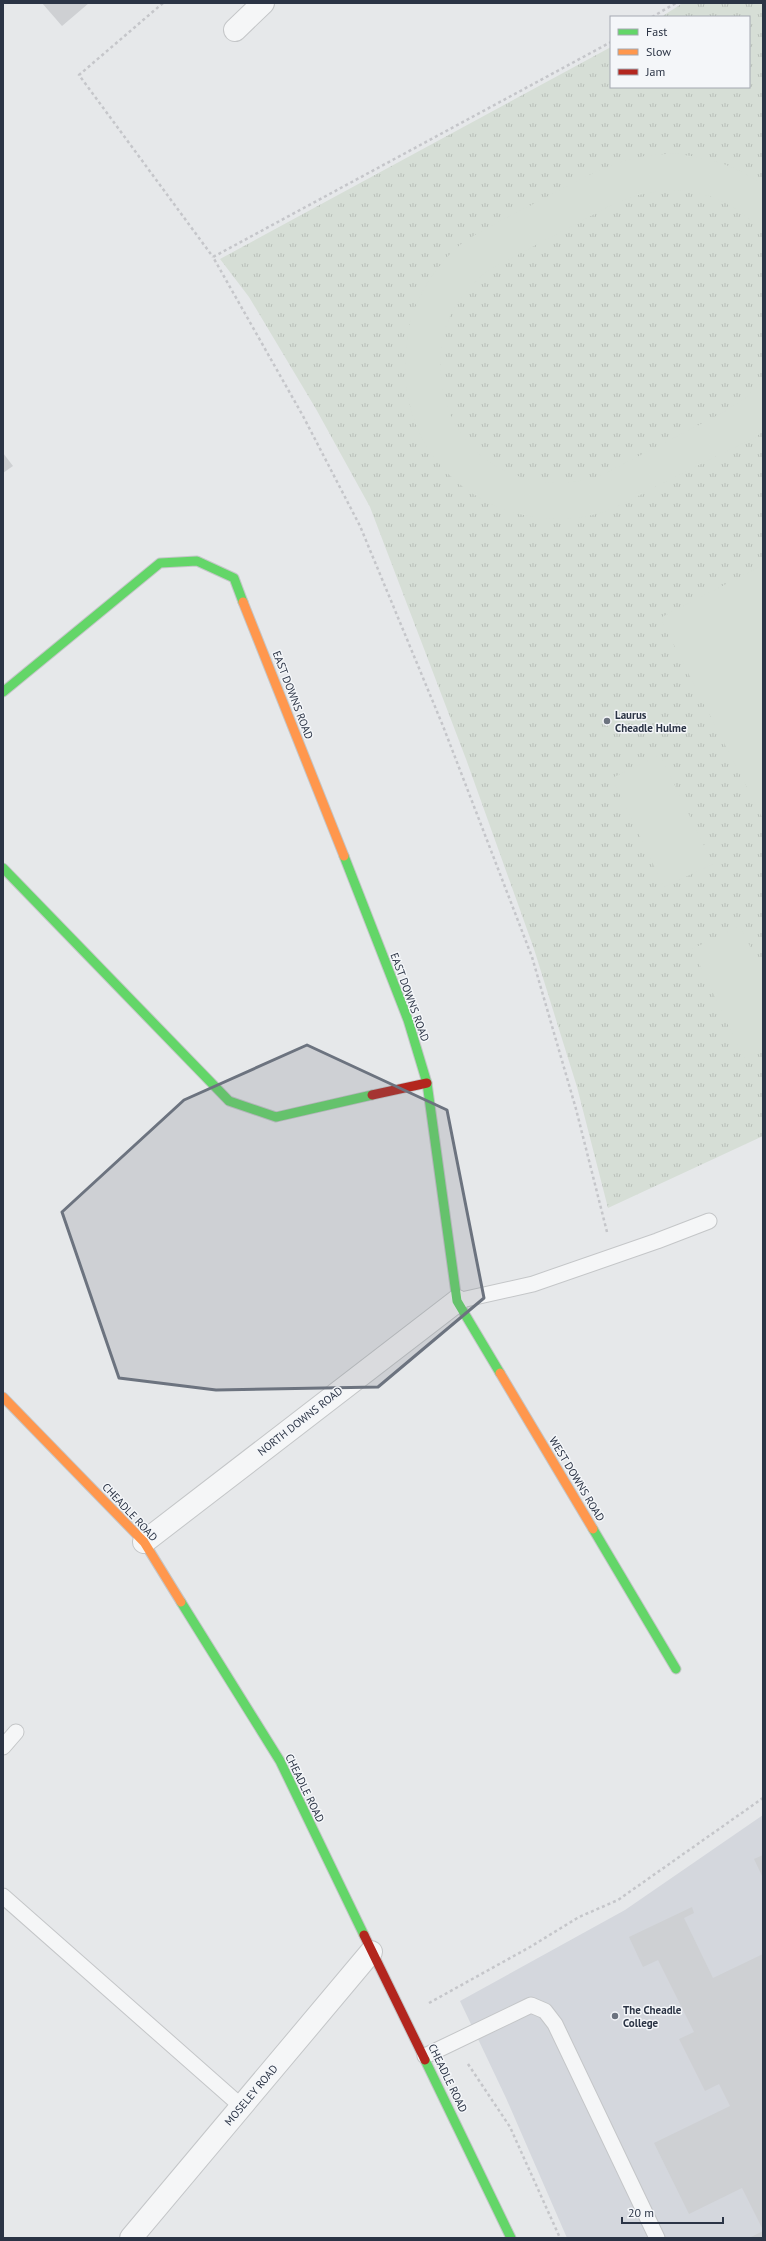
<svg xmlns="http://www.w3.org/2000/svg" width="766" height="2241" font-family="'PT Sans',sans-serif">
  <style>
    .built { fill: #d4d7dd }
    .grass { fill: url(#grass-tufts) }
    .pitch { fill: #d6ded6 }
    .building { fill: #ced0d3 }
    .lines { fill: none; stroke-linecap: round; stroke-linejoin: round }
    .lane-casing { stroke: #c4c6c8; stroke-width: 17 }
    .street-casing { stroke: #c4c6c8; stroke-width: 24 }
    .fast-casing { stroke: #c4c6c8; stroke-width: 11 }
    .slow-casing { stroke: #c4c6c8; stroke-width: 11 }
    .jam-casing { stroke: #c4c6c8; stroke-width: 11 }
    .path { stroke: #c5c6ca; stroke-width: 2.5; stroke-dasharray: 3 3; stroke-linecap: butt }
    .lane { stroke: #f5f6f7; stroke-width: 15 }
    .street { stroke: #f5f6f7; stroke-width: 22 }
    .fast { stroke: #63d668; stroke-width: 9 }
    .slow { stroke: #ff974d; stroke-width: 9 }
    .jam { stroke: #b3261e; stroke-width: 9 }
    .marked { fill: #6c737f; fill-opacity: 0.2; stroke: #6c737f; stroke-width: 3; stroke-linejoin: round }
    .poi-dot { fill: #6c737f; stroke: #f4f6f9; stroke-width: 1.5 }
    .labels { text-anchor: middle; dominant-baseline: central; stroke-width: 3; stroke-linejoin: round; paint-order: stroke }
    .street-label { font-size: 11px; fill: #2b3445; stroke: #f4f6f9 }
    .poi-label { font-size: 11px; font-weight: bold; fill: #2b3445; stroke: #f4f6f9; text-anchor: start }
  </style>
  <defs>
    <pattern id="grass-tufts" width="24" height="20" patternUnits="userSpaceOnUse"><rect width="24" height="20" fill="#d6ded6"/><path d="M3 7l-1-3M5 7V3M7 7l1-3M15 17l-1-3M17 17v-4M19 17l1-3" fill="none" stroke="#b8bfb9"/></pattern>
  </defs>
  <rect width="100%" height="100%" fill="#e6e8ea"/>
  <path class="built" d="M763 1815V2238H567L506 2098 460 2001 625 1910Z"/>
  <path class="grass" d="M683 3H763V1136L608 1208 577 1087 534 949 466 759 370 507 316 409 249 297 220 259 611 47V87H749V17H661Z"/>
  <g class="pitch">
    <path d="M673 153C711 159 730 163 763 184V233C722 187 672 181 617 202L487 271C471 285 454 303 447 324 440 341 440 357 441 375 447 457 527 502 602 475L724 412 747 397 763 380V431L756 437C723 453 691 469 659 485 634 498 610 513 582 517 480 532 395 451 406 349 408 325 415 302 428 282 437 268 450 252 464 242 488 226 515 214 541 200 570 185 599 167 631 159 645 155 659 155 673 153Z"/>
    <path d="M763 565V819L660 618Z"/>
    <path d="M660 755 713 864 664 887 612 778Z"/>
    <path d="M740 926 763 973V1049L744 1058 692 949Z"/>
  </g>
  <g class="building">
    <path d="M42 3H89L62 26Z"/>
    <path d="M3 453 13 466 3 473Z"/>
    <path d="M763 1855V1878L754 1859Z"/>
    <path d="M692 1907 694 1913 684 1918 713 1978 763 1954V2230L742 2188 689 2214 654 2143 730 2106 719 2084 705 2091 679 2039 694 2032 658 1960 643 1967 629 1937Z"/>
    <path d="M763 2231V2238H749Z"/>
  </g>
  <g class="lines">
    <g class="lane-casing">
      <g id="lane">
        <path d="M457 1301 533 1284 657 1241 709 1221"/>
        <path d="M3 1747 16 1732"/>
        <path d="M3 1896 241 2106"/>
        <path d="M425 2056 531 2005 545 2011 555 2024 657 2238"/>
      </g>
    </g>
    <g class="street-casing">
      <g id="street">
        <path d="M235 30 263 3"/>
        <path d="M144 1542 457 1301"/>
        <path d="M131 2238 371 1952"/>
      </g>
    </g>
    <g class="fast-casing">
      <g id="fast">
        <path d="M3 692 160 563 197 561 234 578 243 602"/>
        <path d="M344 856 408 1020 427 1083 457 1301 500 1373"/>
        <path d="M3 868 229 1101 276 1117 372 1095"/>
        <path d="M593 1529 676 1669"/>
        <path d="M181 1602 280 1761 364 1935"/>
        <path d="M425 2060 511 2238"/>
      </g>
    </g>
    <g class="slow-casing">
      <g id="slow">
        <path d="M243 602 344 856"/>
        <path d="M500 1373 593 1529"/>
        <path d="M3 1397 144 1542 181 1602"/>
      </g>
    </g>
    <g class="jam-casing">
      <g id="jam">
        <path d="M372 1095 427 1083"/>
        <path d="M364 1935 425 2060"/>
      </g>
    </g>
    <g class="path">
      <path d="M163 3 79 75 213 257"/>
      <path d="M652 17 676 3"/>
      <path d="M607 1232 576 1109 532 957 443 726 360 526 303 416 213 257 611 42"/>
      <path d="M429 2003 530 1947 579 1917 618 1900 763 1798"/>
      <path d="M468 2064 510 2127 560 2238"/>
    </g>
    <use href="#lane" class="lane"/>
    <use href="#street" class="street"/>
    <use href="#fast" class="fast"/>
    <use href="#slow" class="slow"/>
    <use href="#jam" class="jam"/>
  </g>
  <path class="marked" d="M307 1045 447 1110 484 1298 378 1387 216 1390 119 1378 62 1212 184 1100Z"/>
  <g class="poi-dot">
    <circle cx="607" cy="721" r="4"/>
    <circle cx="615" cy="2016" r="4"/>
  </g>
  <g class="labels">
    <g class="street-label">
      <text transform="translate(293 695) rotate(69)">EAST DOWNS ROAD</text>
      <text transform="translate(410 997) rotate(70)">EAST DOWNS ROAD</text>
      <text transform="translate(300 1421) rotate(-38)">NORTH DOWNS ROAD</text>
      <text transform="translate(577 1479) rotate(59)">WEST DOWNS ROAD</text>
      <text transform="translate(130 1512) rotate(47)">CHEADLE ROAD</text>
      <text transform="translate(305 1788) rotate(64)">CHEADLE ROAD</text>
      <text transform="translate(448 2078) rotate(64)">CHEADLE ROAD</text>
      <text transform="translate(251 2095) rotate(-50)">MOSELEY ROAD</text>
    </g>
    <g class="poi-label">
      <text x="615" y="715">Laurus<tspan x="615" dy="13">Cheadle Hulme</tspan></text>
      <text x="623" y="2010">The Cheadle<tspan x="623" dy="13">College</tspan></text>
    </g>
  </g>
  <rect width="766" height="2241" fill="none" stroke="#2b3445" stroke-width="8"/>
  <rect x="610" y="16" width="140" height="72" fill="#f4f6f9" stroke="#a4a8b1"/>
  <rect x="618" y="29" width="20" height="6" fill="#63d668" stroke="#a4a8b1"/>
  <text x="646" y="36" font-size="12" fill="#2b3445">Fast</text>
  <rect x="618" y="49" width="20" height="6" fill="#ff974d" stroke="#a4a8b1"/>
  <text x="646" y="56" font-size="12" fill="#2b3445">Slow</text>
  <rect x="618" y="69" width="20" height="6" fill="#b3261e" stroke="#a4a8b1"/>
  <text x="646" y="76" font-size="12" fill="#2b3445">Jam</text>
  <path d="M622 2217v6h101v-6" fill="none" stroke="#2b3445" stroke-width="2"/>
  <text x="628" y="2217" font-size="12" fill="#2b3445" stroke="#f4f6f9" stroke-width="3" paint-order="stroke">20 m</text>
</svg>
